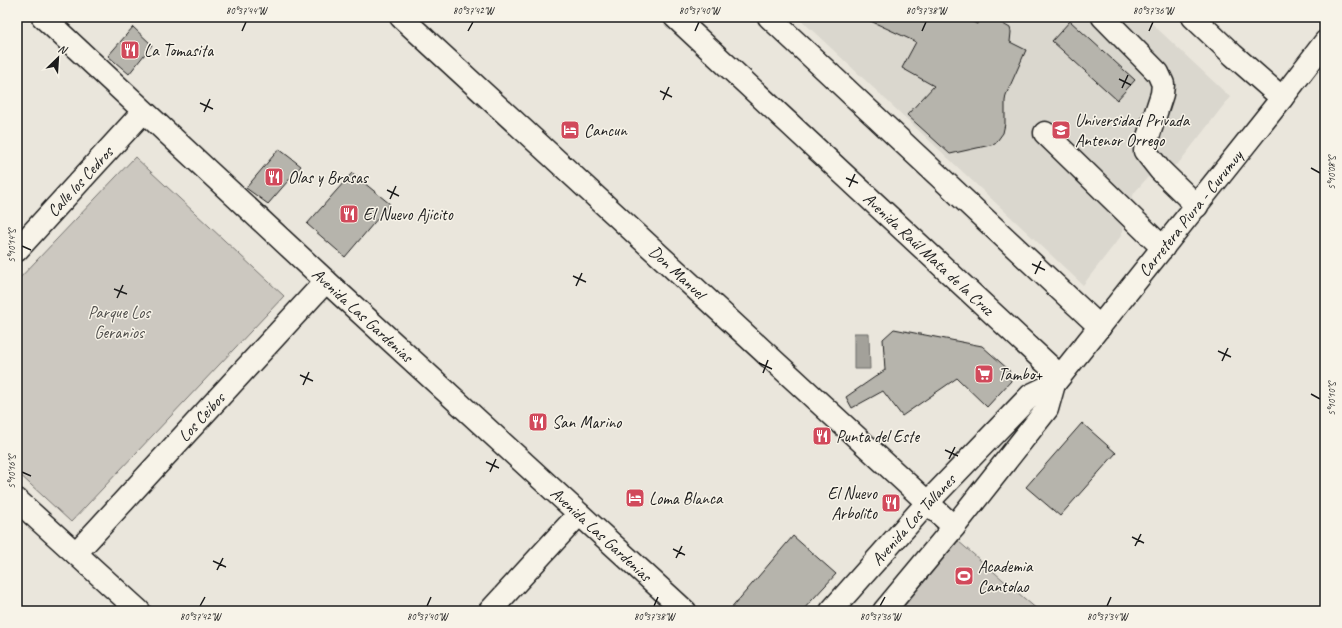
<svg xmlns="http://www.w3.org/2000/svg" width="1342" height="628" font-family="Caveat,sans-serif">
  <style>
    .built { fill: #dad7ce }
    .green { fill: #ccc8c0; stroke: #74726e }
    .water { fill: #a3a19a; stroke: #6d6c68 }
    .building { fill: #b6b4ac; stroke: #1c1c1c }
    .lines { fill: none; stroke-linecap: round; stroke-linejoin: round }
    .minor-casing { stroke: #1c1c1c; stroke-width: 25 }
    .major-casing { stroke: #1c1c1c; stroke-width: 25 }
    .minor { stroke: #f7f3e8; stroke-width: 22 }
    .major { stroke: #f7f3e8; stroke-width: 22 }
    .ticks { fill: none; stroke: #1c1c1c; stroke-width: 1.5 }
    .labels { text-anchor: middle; dominant-baseline: central; stroke-width: 3; stroke-linejoin: round; paint-order: stroke }
    .poi-label { font-size: 17px; fill: #1c1c1c; stroke: #f7f3e8; text-anchor: start }
    .street-label { font-size: 17px; fill: #1c1c1c; stroke: #f7f3e8 }
    .park-label { font-size: 17px; fill: #51504d; stroke: #f7f3e8 }
    .neatline { fill: none; stroke: #1c1c1c; stroke-width: 1.5 }
    .ticks-label { font-size: 10px; text-anchor: middle; fill: #1c1c1c }
  </style>
  <rect width="100%" height="100%" fill="#eae6dc"/>
  <filter id="ink" filterUnits="userSpaceOnUse"><feTurbulence type="fractalNoise" baseFrequency=".025" numOctaves="2"/><feDisplacementMap in="SourceGraphic" scale="8" xChannelSelector="R" yChannelSelector="G"/><feConvolveMatrix kernelMatrix="1 2 1 2 8 2 1 2 1" color-interpolation-filters="sRGB"/></filter>
  <g filter="url(#ink)">
    <path class="built" d="M798 17H1145L1230 97 1178 164 1160 170 1147 178 1134 193 1127 212 1121 236 1083 285Z"/>
    <g class="green">
      <path d="M135 157 284 296 71 522 17 472V281Z"/>
      <path d="M958 541 1039 611H900Z"/>
    </g>
    <path class="water" d="M854 333H869L870 369H854Z"/>
    <g class="building">
      <path d="M862 17H962L977 24 981 17H991L1010 28 1011 32 1010 42 1026 50 1006 95 1005 101V124L1003 133 995 144 950 154 907 115 934 86 902 68 916 42Z"/>
      <path d="M1070 21 1135 80 1117 100 1052 41Z"/>
      <path d="M133 27 152 45 129 74 108 56Z"/>
      <path d="M279 149 301 166 268 204 246 188Z"/>
      <path d="M352 173 390 204 345 257 307 224Z"/>
      <path d="M894 329 982 346 1009 370 1011 381 987 407 957 378 902 416 883 391 852 408 846 397 885 370 883 339Z"/>
      <path d="M1082 423 1116 453 1060 516 1026 487Z"/>
      <path d="M793 536 836 574 802 611H729Z"/>
    </g>
    <g class="lines">
      <g class="minor-casing">
        <g id="minor">
          <path id="s1" d="M43 17 326 281 685 611"/>
          <path id="s2" d="M401 17 954 527"/>
          <path d="M1103 17 1158 73 1163 84 1162 94 1147 140 1145 151 1160 170 1197 206"/>
          <path d="M1193 17 1233 55 1282 98"/>
          <path d="M1045 133 1163 248"/>
          <path id="s3" d="M17 250 143 112"/>
          <path d="M17 500 139 611"/>
          <path id="s4" d="M76 553 326 281"/>
          <path d="M490 611 579 514"/>
        </g>
      </g>
      <g class="major-casing">
        <g id="major">
          <path id="s5" d="M675 17 1060 376"/>
          <path d="M769 17 1100 327"/>
          <path id="s6" d="M831 611 928 502 1031 395 1054 384"/>
          <path id="s7" d="M884 611 954 527 1047 409 1054 384 1282 98 1325 42"/>
        </g>
      </g>
      <use href="#minor" class="minor"/>
      <use href="#major" class="major"/>
    </g>
  </g>
  <path class="ticks" d="M242 31 246 22M468 31 473 22M695 31 699 22M922 31 926 22M1149 31 1153 22M1119 79 1131 85M1122 88 1128 75M660 91 672 97M663 100 669 87M200 103 213 109M204 112 210 99M1311 168 1320 173M846 178 858 183M849 187 855 174M387 190 399 196M390 199 396 186M22 246 31 250M1032 264 1045 270M1035 274 1041 261M573 276 586 282M576 286 582 273M114 289 127 294M117 298 123 285M1218 351 1231 357M1222 361 1228 348M759 363 772 369M763 373 768 360M300 375 313 381M303 385 309 372M1311 394 1320 399M945 450 958 456M949 459 955 447M486 462 499 468M22 472 31 476M490 472 496 459M1132 537 1144 543M1135 546 1141 534M673 549 685 555M676 558 682 546M213 561 226 567M217 570 223 558M200 606 205 597M427 606 431 597M654 606 658 597M880 606 885 597M1107 606 1111 597"/>
  <defs>
    <g id="restaurant-square" transform="scale(1)"><rect x="-9" y="-9" width="18" height="18" rx="4" fill="#d1495b" stroke="#f7f3e8"/><path d="M-5-6h1v4h1v-4h1v4h1v-4h1v5L-1.5 .5V6h-2V.5L-5-1ZM5-6V6H3V1.5H1.5Q1.5-4 5-6Z" fill="#fff"/></g>
    <g id="hotel-square" transform="scale(1)"><rect x="-9" y="-9" width="18" height="18" rx="4" fill="#d1495b" stroke="#f7f3e8"/><path d="M-6-4.5h1.5V1H6V5H4.5V3h-9V5H-6ZM-4 0a1.8 1.8 0 1 1 3.6 0ZM.5 0V-2.5h3Q6-2.5 6 0Z" fill="#fff"/></g>
    <g id="university-square" transform="scale(1)"><rect x="-9" y="-9" width="18" height="18" rx="4" fill="#d1495b" stroke="#f7f3e8"/><path d="M0-5L7-2L0 1L-7-2ZM-4 1L0 2.5L4 1V4Q0 6-4 4Z" fill="#fff"/></g>
    <g id="supermarket-square" transform="scale(1)"><rect x="-9" y="-9" width="18" height="18" rx="4" fill="#d1495b" stroke="#f7f3e8"/><path d="M-6-5.5h2.5l.6 2H6L4.5 2H-2.5L-4.4-4H-6ZM-1.5 3.2a1.3 1.3 0 1 0 .1 0ZM3 3.2a1.3 1.3 0 1 0 .1 0Z" fill="#fff"/></g>
    <g id="stadium-square" transform="scale(1)"><rect x="-9" y="-9" width="18" height="18" rx="4" fill="#d1495b" stroke="#f7f3e8"/><path d="M0-5a6.5 5 0 1 0 0 10a6.5 5 0 1 0 0-10ZM-3.5-1.8h7v3.6h-7Z" fill="#fff"/></g>
  </defs>
  <g fill-rule="evenodd">
    <use href="#restaurant-square" x="130" y="50"/>
    <use href="#hotel-square" x="570" y="130"/>
    <use href="#university-square" x="1061" y="130"/>
    <use href="#restaurant-square" x="274" y="177"/>
    <use href="#restaurant-square" x="349" y="214"/>
    <use href="#supermarket-square" x="984" y="374"/>
    <use href="#restaurant-square" x="538" y="422"/>
    <use href="#restaurant-square" x="822" y="436"/>
    <use href="#hotel-square" x="635" y="498"/>
    <use href="#restaurant-square" x="891" y="503"/>
    <use href="#stadium-square" x="964" y="576"/>
  </g>
  <g class="labels">
    <g class="poi-label">
      <text x="144" y="50">La Tomasita</text>
      <text x="1075" y="120">Universidad Privada<tspan x="1075" dy="20">Antenor Orrego</tspan></text>
      <text x="584" y="130">Cancun</text>
      <text x="288" y="177">Olas y Brasas</text>
      <text x="363" y="214">El Nuevo Ajicito</text>
      <text x="998" y="374">Tambo+</text>
      <text x="552" y="422">San Marino</text>
      <text x="836" y="436">Punta del Este</text>
      <text x="877" y="493" text-anchor="end">El Nuevo<tspan x="877" dy="20">Arbolito</tspan></text>
      <text x="649" y="498">Loma Blanca</text>
      <text x="978" y="566">Academia<tspan x="978" dy="20">Cantolao</tspan></text>
    </g>
    <g class="street-label">
      <text stroke="none"><textPath href="#s3" startOffset="93">Calle los Cedros</textPath></text>
      <text stroke="none"><textPath href="#s7" startOffset="504">Carretera Piura - Curumuy</textPath></text>
      <text stroke="none"><textPath href="#s5" startOffset="347">Avenida Raúl Mata de la Cruz</textPath></text>
      <text stroke="none"><textPath href="#s2" startOffset="376">Don Manuel</textPath></text>
      <text stroke="none"><textPath href="#s1" startOffset="437">Avenida Las Gardenias</textPath></text>
      <text stroke="none"><textPath href="#s4" startOffset="185">Los Ceibos</textPath></text>
      <text stroke="none"><textPath href="#s6" startOffset="123">Avenida Los Tallanes</textPath></text>
      <text stroke="none"><textPath href="#s1" startOffset="761">Avenida Las Gardenias</textPath></text>
    </g>
    <g class="park-label">
      <text x="119" y="312">Parque Los<tspan x="119" dy="20">Geranios</tspan></text>
    </g>
  </g>
  <rect width="1342" height="628" fill="none" stroke="#f7f3e8" stroke-width="44"/>
  <g transform="translate(58 58) rotate(25)" stroke="#f7f3e8" stroke-width="3" paint-order="stroke">
  <path d="M0-3L7 15L0 10L-7 15Z" fill="#1c1c1c"/>
  <text y="-6" font-size="11" font-weight="bold" text-anchor="middle" fill="#1c1c1c">N</text>
  </g>
  <rect x="22" y="22" width="1298" height="584" class="neatline"/>
  <g class="ticks-label">
    <text x="246" y="14">80°37'44"W</text>
    <text x="473" y="14">80°37'42"W</text>
    <text x="699" y="14">80°37'40"W</text>
    <text x="926" y="14">80°37'38"W</text>
    <text x="1153" y="14">80°37'36"W</text>
    <text transform="translate(1331 173) rotate(-90)" y="4">5°10'08"S</text>
    <text transform="translate(11 246) rotate(-90)" y="4">5°10'14"S</text>
    <text transform="translate(1331 399) rotate(-90)" y="4">5°10'10"S</text>
    <text transform="translate(11 472) rotate(-90)" y="4">5°10'16"S</text>
    <text x="200" y="620">80°37'42"W</text>
    <text x="427" y="620">80°37'40"W</text>
    <text x="654" y="620">80°37'38"W</text>
    <text x="880" y="620">80°37'36"W</text>
    <text x="1107" y="620">80°37'34"W</text>
  </g>
</svg>
